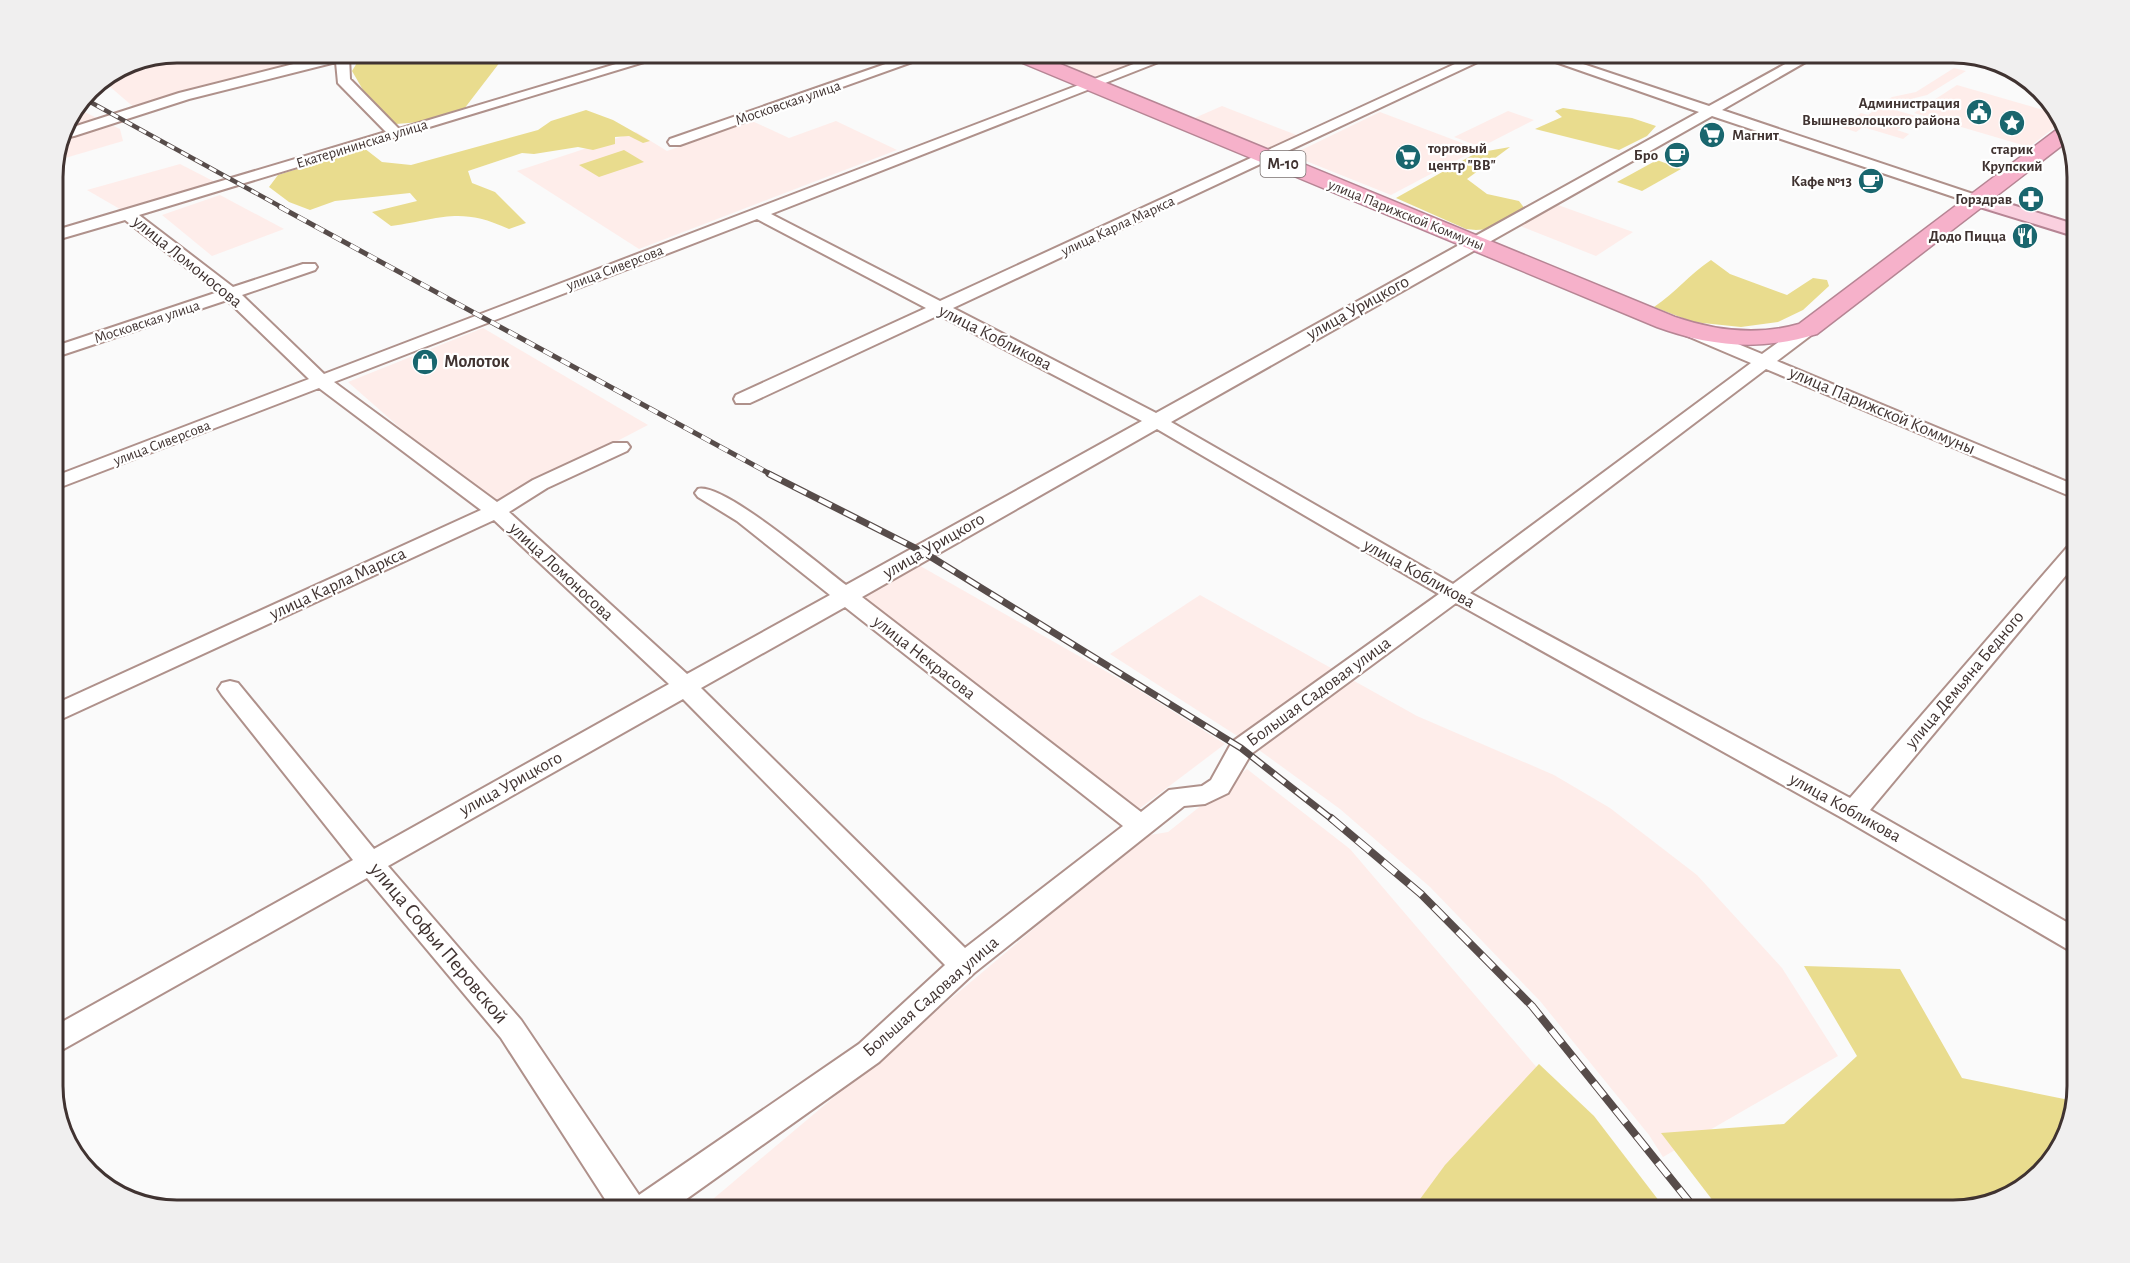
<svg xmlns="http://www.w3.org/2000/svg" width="2130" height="1263" font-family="'Alegreya Sans',sans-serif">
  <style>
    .built { fill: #feedea }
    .green { fill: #e9dc8e }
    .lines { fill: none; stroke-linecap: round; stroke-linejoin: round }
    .minor-casing { stroke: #af918b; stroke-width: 4 }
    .major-casing { stroke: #b68594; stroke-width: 4 }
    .highway-casing { stroke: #b68594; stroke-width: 3 }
    .minor { fill: #fff; fill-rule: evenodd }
    .major { fill: #fad0df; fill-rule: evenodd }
    .highway { fill: #f6b1ca; fill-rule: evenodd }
    .rail-far3-casing { stroke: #574c4a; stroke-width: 4.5 }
    .rail-far2-casing { stroke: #574c4a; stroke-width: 5 }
    .rail-far1-casing { stroke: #574c4a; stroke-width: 7 }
    .rail-casing { stroke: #574c4a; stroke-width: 8 }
    .rail-far3 { stroke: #fff; stroke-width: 3; stroke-dasharray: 8; stroke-linecap: butt }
    .rail-far2 { stroke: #fff; stroke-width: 4; stroke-dasharray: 10; stroke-linecap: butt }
    .rail-far1 { stroke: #fff; stroke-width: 4.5; stroke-dasharray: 14; stroke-linecap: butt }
    .rail { stroke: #fff; stroke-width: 6; stroke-dasharray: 17; stroke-linecap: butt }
    .labels { text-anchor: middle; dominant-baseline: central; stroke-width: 4.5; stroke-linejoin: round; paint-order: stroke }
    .far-street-label { font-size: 15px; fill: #403331; stroke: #fff }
    .far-poi-label { font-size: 15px; font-weight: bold; fill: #403331; stroke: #fff; text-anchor: end }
    .shield { fill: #fff; stroke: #79706f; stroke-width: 1.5 }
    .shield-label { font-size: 16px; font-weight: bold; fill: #403331 }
    .street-label { font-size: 18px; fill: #403331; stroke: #fff }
    .poi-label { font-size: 18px; font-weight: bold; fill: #403331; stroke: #fff; text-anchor: start }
    .near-street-label { font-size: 21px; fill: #403331; stroke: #fff }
    .rim { fill: none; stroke: #403331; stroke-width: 3 }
  </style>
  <rect width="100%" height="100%" fill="#fafafa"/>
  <g class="built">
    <path d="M1043 52H1158V53L1094 77 1037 55Z"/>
    <path d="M177 53H346L186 92 136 109 102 80 129 62Z"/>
    <path d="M1954 68 1966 71 1927 95 1907 100 1895 110 1916 116 1897 130 1909 134 1903 139 1863 127 1856 132 1841 127 1861 113 1868 115 1892 97 1916 92Z"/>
    <path d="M1957 85 2061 115 2063 121 2029 147 1914 113Z"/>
    <path d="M1222 106 1299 136 1266 151 1190 120Z"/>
    <path d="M76 108 120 129 123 141 55 161 62 129Z"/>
    <path d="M1508 111 1534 120 1481 147 1454 137Z"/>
    <path d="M1380 112 1478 149 1391 195 1291 155Z"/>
    <path d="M752 121 789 138 836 121 897 150 639 249 517 171 636 132 667 151Z"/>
    <path d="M180 164 217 183 125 212 87 190Z"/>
    <path d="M220 195 284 229 212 256 162 215Z"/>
    <path d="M1558 205 1633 232 1596 256 1520 226Z"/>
    <path d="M483 328 648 425 490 507 348 382Z"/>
    <path d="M915 563 1137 689 1225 744 1135 812 853 599Z"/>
    <path d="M1200 595 1417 716 1554 775 1610 808 1697 875 1782 968 1838 1056 1663 1157 1649 1135 1540 1001 1430 887 1340 809 1259 750 1110 654Z"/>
    <path d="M1247 769 1350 849 1586 1125 1653 1210H700L1144 836 1168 832Z"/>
  </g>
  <g class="green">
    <path d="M363 53V52L507 53 464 109 421 122 396 124 363 90 352 71Z"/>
    <path d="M1563 108 1632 118 1656 126 1647 136 1619 150 1535 129 1562 117 1555 111Z"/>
    <path d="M586 110 613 120 650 141 643 143 629 136 615 137V144L593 150 578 147 534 154 522 153 468 171 472 183 495 192 526 223 509 229C459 206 442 219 391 226L372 212 417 201 410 193 335 201 310 210 289 202 269 187 278 175 364 148 382 162 411 165 538 130 551 121Z"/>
    <path d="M1510 147 1467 179 1487 194 1519 201 1525 209 1490 229 1476 230 1466 229 1396 198 1476 153Z"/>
    <path d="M624 150 644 162 599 177 579 165Z"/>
    <path d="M1657 160 1681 169 1642 191 1617 182Z"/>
    <path d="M1711 260 1730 274 1787 295 1813 278 1827 280 1829 286 1803 310 1778 322 1741 327 1693 322 1654 307C1675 293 1690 274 1711 260Z"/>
    <path d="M1804 966 1900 969 1962 1078 2074 1101 2061 1149 2016 1194 1954 1210H1720L1661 1133 1784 1124 1857 1056Z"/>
    <path d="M1539 1064 1594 1116 1666 1210H1412L1445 1165Z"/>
  </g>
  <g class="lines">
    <g class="minor-casing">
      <g id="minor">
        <path d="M341 52 349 56 350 79 399 129 656 52H677L139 215 233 287 303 264H315L317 267 315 270 242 295 324 374 1165 52H1184L771 214 940 301 1481 52H1499L953 308 1156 413 1699 112 1527 52H1547L1709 106 1807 52H1823L1722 110 1982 197 1985 200 1982 203H1972L1712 116 1171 422 1453 584 1751 363 1685 335 1682 331 1685 327H1697L1762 354 1802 325H1814L1817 329 1814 333 1777 361 2077 486V499L1766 369 1470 593 1850 798 2070 544 2077 542V562L1870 810 2077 928V952L2067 949 1844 819 1456 603 1251 754 1228 793 1205 804 1184 806 974 973 879 1062 671 1210H612L501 1038 367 878 53 1055V1027L353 860 222 695 218 689 222 683 230 681 238 683 374 849 669 684 494 520 53 723V705L481 510 319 388 53 490V477L309 379 227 300 53 358V347L218 292 125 220 53 241V231L386 132 338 83 336 62 189 99 74 136 69 137 62 133 64 130 179 93ZM757 219 926 308 736 395 734 399 736 403H750L939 315 1142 421 846 585C822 567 723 482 698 489L695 493 698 497 737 521 830 595 687 674 509 512 547 488 627 451 630 447 627 443H613L533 480 497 502 334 382ZM1157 429 1439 594 1232 742 1211 780 1202 786 1169 790 1141 812 862 597ZM845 607 1123 826 965 948 701 688ZM683 699 945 965 859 1044 639 1195 521 1020 388 866Z"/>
        <path d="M920 52H940L680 145H670L668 142 670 139Z"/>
      </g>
    </g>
    <g class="major-casing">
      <path id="major" d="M1977 194 2077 225V237L1970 204 1967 200 1970 196Z"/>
    </g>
    <g class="highway-casing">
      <path id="highway" d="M1004 52H1031L1675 317C1716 331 1757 336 1799 324L2059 128 2064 126 2069 140 1817 334C1761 351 1712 347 1657 327L1006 56Z"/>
    </g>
    <use href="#minor" class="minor"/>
    <use href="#major" class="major"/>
    <use href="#highway" class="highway"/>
    <g class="rail-far3-casing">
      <path id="rail-far3" d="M83 98 283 208"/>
    </g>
    <g class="rail-far2-casing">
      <path id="rail-far2" d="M280 207 772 475"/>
    </g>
    <g class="rail-far1-casing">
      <path id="rail-far1" d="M769 474 923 552 1241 748 1333 820"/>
    </g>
    <g class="rail-casing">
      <path id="rail" d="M1331 818 1421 894 1532 1006 1696 1210"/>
    </g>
    <use href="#rail-far3" class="rail-far3"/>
    <use href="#rail-far2" class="rail-far2"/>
    <use href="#rail-far1" class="rail-far1"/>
    <use href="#rail" class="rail"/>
  </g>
  <defs>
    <g id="civic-disc" transform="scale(1.35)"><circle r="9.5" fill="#19666e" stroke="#fff"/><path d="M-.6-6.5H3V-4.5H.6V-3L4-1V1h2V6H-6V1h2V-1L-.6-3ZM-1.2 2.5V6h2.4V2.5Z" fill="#fff"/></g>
    <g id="sight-disc" transform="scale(1.35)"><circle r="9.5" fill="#19666e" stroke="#fff"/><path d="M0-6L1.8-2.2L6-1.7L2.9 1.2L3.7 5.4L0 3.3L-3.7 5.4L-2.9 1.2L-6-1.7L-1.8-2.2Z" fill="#fff"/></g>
    <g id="supermarket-disc" transform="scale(1.35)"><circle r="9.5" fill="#19666e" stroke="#fff"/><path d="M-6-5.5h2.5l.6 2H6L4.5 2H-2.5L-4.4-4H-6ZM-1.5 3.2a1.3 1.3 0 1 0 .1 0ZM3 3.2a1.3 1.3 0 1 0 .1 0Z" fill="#fff"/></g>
    <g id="cafe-disc" transform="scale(1.35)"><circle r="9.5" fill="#19666e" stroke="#fff"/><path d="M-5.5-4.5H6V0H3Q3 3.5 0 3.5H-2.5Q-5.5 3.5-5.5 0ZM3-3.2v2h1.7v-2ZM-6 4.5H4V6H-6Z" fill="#fff"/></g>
    <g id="pharmacy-disc" transform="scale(1.35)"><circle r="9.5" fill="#19666e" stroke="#fff"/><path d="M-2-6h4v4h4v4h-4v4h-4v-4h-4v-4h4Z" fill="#fff"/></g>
    <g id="restaurant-disc" transform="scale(1.35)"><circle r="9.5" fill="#19666e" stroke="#fff"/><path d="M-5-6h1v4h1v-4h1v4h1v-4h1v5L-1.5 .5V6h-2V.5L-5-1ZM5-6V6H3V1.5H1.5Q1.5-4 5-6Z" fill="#fff"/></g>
    <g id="shop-disc" transform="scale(1.35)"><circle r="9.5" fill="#19666e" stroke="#fff"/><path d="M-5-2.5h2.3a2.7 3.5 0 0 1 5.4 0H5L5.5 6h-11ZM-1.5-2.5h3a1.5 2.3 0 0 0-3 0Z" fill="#fff"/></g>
  </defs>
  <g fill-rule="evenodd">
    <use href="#civic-disc" x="1979" y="112"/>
    <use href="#sight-disc" x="2012" y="123"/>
    <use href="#supermarket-disc" x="1712" y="135"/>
    <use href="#cafe-disc" x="1677" y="155"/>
    <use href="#supermarket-disc" x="1408" y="157"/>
    <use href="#cafe-disc" x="1871" y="181"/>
    <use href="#pharmacy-disc" x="2031" y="199"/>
    <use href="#restaurant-disc" x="2025" y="236"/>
    <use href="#shop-disc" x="425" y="362"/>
  </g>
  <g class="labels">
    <g class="far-street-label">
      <text transform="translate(788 103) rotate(-19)">Московская улица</text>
      <text transform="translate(362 144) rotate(-17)">Екатерининская улица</text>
      <text transform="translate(1406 215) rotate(22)">улица Парижской Коммуны</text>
      <text transform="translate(1118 226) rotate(-25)">улица Карла Маркса</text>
      <text transform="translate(615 268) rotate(-21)">улица Сиверсова</text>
      <text transform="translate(147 322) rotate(-18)">Московская улица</text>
      <text transform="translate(162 443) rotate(-21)">улица Сиверсова</text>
    </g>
    <g class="far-poi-label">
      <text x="1960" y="103">Администрация<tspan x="1960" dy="17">Вышневолоцкого района</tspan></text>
      <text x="1732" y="135" text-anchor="start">Магнит</text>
      <text x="1428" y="148" text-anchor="start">торговый<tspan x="1428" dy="17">центр "ВВ"</tspan></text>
      <text x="2012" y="149" text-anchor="middle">старик<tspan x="2012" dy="17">Крупский</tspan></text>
      <text x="1658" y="155">Бро</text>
      <text x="1852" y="181">Кафе №13</text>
      <text x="2012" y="199">Горздрав</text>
      <text x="2006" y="236">Додо Пицца</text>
    </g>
    <rect class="shield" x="1260.5" y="151" width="45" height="26" rx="4.5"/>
    <g class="shield-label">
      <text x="1283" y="164">М-10</text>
    </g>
    <g class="street-label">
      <text transform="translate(187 262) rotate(39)">улица Ломоносова</text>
      <text transform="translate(1358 308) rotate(-29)">улица Урицкого</text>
      <text transform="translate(995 338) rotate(27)">улица Кобликова</text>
      <text transform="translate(1882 411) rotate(23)">улица Парижской Коммуны</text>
      <text transform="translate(934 546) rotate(-30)">улица Урицкого</text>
      <text transform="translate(561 572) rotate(43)">улица Ломоносова</text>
      <text transform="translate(1419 574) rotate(29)">улица Кобликова</text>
      <text transform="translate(338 584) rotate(-25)">улица Карла Маркса</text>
      <text transform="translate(924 658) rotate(38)">улица Некрасова</text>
      <text transform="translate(1965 680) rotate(-50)">улица Демьяна Бедного</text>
      <text transform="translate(1319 692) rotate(-36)">Большая Садовая улица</text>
      <text transform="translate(511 784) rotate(-29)">улица Урицкого</text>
      <text transform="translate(1845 808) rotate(29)">улица Кобликова</text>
      <text transform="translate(931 997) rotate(-41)">Большая Садовая улица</text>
    </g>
    <g class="poi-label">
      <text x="444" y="362">Молоток</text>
    </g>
    <g class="near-street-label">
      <text transform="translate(439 943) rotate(50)">улица Софьи Перовской</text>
    </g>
  </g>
  <path d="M0 0H2130V1263H0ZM177 63H1953A114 114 0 0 1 2067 177V1086A114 114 0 0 1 1953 1200H177A114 114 0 0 1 63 1086V177A114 114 0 0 1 177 63Z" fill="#f0efef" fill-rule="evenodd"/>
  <path class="rim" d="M177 63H1953A114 114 0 0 1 2067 177V1086A114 114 0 0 1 1953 1200H177A114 114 0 0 1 63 1086V177A114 114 0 0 1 177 63Z"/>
</svg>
